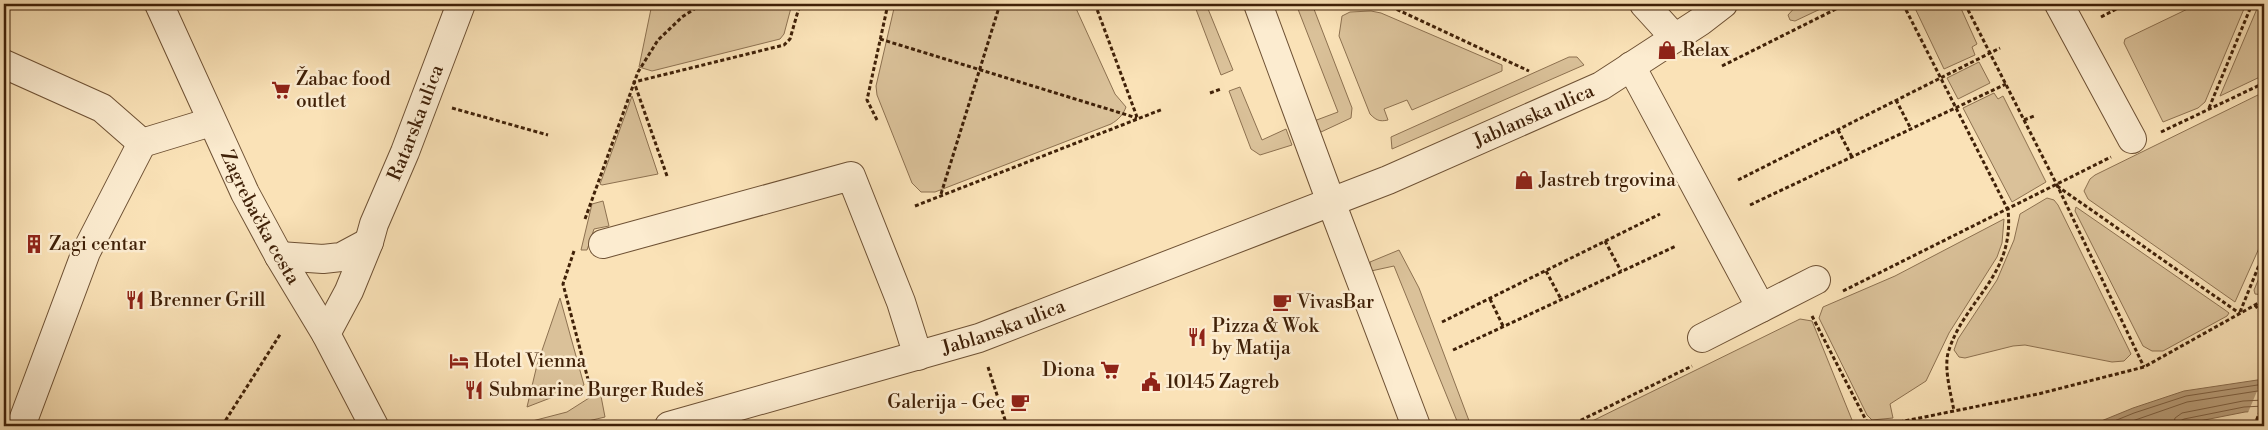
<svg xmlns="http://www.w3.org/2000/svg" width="2268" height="430" font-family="'Libre Bodoni',serif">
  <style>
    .green { fill: #dac199; stroke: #8d7150 }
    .water { fill: #bba07c; stroke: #8a6d4e }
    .pier { fill: #fae2b7 }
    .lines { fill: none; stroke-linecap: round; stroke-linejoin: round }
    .shore { stroke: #7e6042; stroke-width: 1 }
    .minor-casing { stroke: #6e5134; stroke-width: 30 }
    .path { stroke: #402108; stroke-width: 3; stroke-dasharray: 4 2.5; stroke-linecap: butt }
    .minor { stroke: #fcecd0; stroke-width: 28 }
    .labels { text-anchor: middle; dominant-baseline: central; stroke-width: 5; stroke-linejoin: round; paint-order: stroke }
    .poi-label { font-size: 19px; fill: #402108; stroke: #fcecd0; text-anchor: start }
    .street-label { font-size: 19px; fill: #402108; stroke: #fcecd0 }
  </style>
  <rect width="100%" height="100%" fill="#fae2b7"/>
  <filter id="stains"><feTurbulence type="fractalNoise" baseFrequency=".004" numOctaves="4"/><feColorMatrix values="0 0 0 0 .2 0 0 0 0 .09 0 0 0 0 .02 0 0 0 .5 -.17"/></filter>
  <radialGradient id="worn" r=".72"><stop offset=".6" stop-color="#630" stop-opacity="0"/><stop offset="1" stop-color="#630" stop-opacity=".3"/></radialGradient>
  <g class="green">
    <path d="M652 4H792L784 34 780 39 652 71 639 67Z"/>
    <path d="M895 4H1074L1115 94 1126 107C1123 115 1118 120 1111 124L935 192H921L912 183 877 95 876 86Z"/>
    <path d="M1194 4H1206L1233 70 1221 75Z"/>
    <path d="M1296 4H1312L1352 108 1351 118 1321 132 1314 121 1338 112Z"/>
    <path d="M1798 4H1831L1795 21 1790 20 1788 15Z"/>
    <path d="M1913 4H1959L1977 44 1972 47 1975 55 1944 69Z"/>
    <path d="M2198 4H2246L2205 102 2198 108 2163 122 2124 43 2125 39Z"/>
    <path d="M2259 4H2264V75L2220 96Z"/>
    <path d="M1371 11 1381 13 1502 65V71L1412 110 1407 100 1384 109 1388 120C1379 122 1376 120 1370 114L1339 36 1342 16 1350 12Z"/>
    <path d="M1569 57H1577L1584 65 1392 149 1391 137Z"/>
    <path d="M1979 62 1990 83 1958 99 1947 78Z"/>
    <path d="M1240 87 1262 140 1286 129 1292 145 1260 155 1251 149 1229 91Z"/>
    <path d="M2264 92V237L2235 302 2088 199 2084 191 2090 179 2095 175Z"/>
    <path d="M1994 93 1998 99 2003 96 2046 182 2012 202 1963 108Z"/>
    <path d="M632 96 658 174 602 185 600 184Z"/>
    <path d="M2047 198 2054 200 2058 205 2131 354 2124 361 2112 362 2025 345 2013 346 1965 358 1959 357 1954 350 1958 339 1997 280 2014 240 2020 214Z"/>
    <path d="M603 201 609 226 594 229 587 250H581L592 204Z"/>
    <path d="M2076 207 2225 310 2229 313 2227 316 2163 351H2152L2143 346 2075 211Z"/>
    <path d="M2004 219 2002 243 1997 257 1949 333 1926 381 1890 404 1893 418 1872 420 1867 415 1819 318 1823 307 1895 276Z"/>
    <path d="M1399 250 1419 288 1471 426H1459L1394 266 1371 271 1370 262Z"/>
    <path d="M2264 266V295L2255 294 2254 290Z"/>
    <path d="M560 298 584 385 527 407 537 365Z"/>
    <path d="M1800 319 1812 321 1854 425 1582 426Z"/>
    <path d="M600 391 605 417 567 426H513L567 412Z"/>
  </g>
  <path class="water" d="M2264 379V411L2245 412 2174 426H2089L2133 408 2184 391Z"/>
  <path class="pier" d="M2264 376V413L2247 415 2263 377Z"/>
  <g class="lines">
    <g class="shore">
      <path d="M2102 426 2134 413 2186 396 2264 384"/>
      <path d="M2118 426 2187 402 2264 390"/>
      <path d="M2173 426 2175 418 2182 413 2243 401 2264 400"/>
      <path d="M2179 426 2180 421 2184 419 2244 407 2264 406"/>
    </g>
    <g class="minor-casing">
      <g id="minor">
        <path id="s1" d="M159 4 245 193 279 256 326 334 374 426"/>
        <path d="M1258 4 1331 202 1416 426"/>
        <path d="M1644 4 1675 38"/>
        <path d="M2059 4 2132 139"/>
        <path d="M4 64 102 108 142 143 211 122"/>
        <path d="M1631 66 1761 308"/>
        <path d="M603 244 851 176 901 302 918 356"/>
        <path d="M279 256 323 259 341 257 369 242"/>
        <path id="s2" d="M326 334 349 291 369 242 374 224 405 152 461 4"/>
        <path d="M1702 338 1816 280"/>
        <path d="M21 426 86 252 142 143"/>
        <path id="s3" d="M669 426 979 338 1388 180 1601 86 1701 21 1723 4"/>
      </g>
    </g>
    <g class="path">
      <path d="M693 4V10"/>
      <path d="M1095 4 1137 117"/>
      <path d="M1385 4 1529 71"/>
      <path d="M1903 4 2008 210C2015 277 1964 299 1948 353 1944 370 1951 394 1954 411"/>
      <path d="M1965 4 2057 185 2144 367"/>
      <path d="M2101 17 2126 4"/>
      <path d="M880 39 1137 118"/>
      <path d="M1722 66 1846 4"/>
      <path d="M1210 93 1221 89"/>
      <path d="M1896 100 1911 129"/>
      <path d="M452 108 548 135"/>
      <path d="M2209 108 2252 4"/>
      <path d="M877 120 867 100 888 4"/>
      <path d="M2024 120 2034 116"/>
      <path d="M1838 130 1852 157"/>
      <path d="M2161 132 2264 83"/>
      <path d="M667 176 634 82 784 45 790 39 800 4"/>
      <path d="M1738 180 2000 48"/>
      <path d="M2057 186 2239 313"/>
      <path d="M941 194 1000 4"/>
      <path d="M1750 205 2006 84"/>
      <path d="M915 206 1163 109"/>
      <path d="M585 219 638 72 658 40 682 17 702 4"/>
      <path d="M1605 241 1621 271"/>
      <path d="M574 251 563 284 590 387"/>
      <path d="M1546 271 1561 299"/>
      <path d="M1843 291 2111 157"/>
      <path d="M1490 299 1503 326"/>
      <path d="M2255 305 2264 317"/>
      <path d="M2240 312 2264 253"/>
      <path d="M1812 316 1869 426"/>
      <path d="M1442 322 1660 214"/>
      <path d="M1453 350 1676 246"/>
      <path d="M988 367 1007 426"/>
      <path d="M222 426 281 333"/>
      <path d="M1569 426 1692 366"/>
      <path d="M1880 426 2038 394 2144 367 2264 300"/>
      <path d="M2254 426 2264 402"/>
    </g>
    <use href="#minor" class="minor"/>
  </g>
  <defs>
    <g id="shop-bare" transform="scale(1.5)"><path d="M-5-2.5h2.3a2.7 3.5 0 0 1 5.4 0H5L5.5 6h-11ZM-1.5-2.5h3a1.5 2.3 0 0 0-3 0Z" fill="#8f2418" stroke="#fcecd0" stroke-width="2.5" paint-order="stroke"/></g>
    <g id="supermarket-bare" transform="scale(1.5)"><path d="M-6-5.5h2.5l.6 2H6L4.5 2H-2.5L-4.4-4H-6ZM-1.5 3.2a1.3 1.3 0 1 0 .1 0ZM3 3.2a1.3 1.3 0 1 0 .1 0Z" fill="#8f2418" stroke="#fcecd0" stroke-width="2.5" paint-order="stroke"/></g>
    <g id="building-bare" transform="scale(1.5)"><path d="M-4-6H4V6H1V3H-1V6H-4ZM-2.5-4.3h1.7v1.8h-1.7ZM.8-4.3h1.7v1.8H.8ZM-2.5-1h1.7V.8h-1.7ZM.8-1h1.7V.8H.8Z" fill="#8f2418" stroke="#fcecd0" stroke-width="2.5" paint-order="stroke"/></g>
    <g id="restaurant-bare" transform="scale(1.5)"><path d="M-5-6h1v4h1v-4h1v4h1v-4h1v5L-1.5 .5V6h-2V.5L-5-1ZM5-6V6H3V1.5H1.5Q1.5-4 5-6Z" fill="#8f2418" stroke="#fcecd0" stroke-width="2.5" paint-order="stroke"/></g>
    <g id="cafe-bare" transform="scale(1.5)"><path d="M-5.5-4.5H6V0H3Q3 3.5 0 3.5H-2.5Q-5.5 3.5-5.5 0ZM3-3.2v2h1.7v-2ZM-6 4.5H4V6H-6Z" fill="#8f2418" stroke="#fcecd0" stroke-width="2.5" paint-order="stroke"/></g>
    <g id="hotel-bare" transform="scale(1.5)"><path d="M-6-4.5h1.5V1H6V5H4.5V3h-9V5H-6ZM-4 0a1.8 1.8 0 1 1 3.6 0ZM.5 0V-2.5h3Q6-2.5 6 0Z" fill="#8f2418" stroke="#fcecd0" stroke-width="2.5" paint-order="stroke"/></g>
    <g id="civic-bare" transform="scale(1.5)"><path d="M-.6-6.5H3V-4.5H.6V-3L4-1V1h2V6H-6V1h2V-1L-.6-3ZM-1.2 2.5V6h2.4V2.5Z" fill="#8f2418" stroke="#fcecd0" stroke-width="2.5" paint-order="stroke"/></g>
  </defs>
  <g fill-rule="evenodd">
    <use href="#shop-bare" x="1667" y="50"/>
    <use href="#supermarket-bare" x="281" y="90"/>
    <use href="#shop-bare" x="1524" y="180"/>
    <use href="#building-bare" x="34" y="244"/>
    <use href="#restaurant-bare" x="135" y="300"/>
    <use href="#cafe-bare" x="1282" y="302"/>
    <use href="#restaurant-bare" x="1197" y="337"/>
    <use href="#hotel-bare" x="459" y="361"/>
    <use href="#supermarket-bare" x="1110" y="370"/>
    <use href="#civic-bare" x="1151" y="382"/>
    <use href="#restaurant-bare" x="474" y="390"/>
    <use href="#cafe-bare" x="1020" y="402"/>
  </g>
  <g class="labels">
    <g class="poi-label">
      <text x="1682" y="50">Relax</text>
      <text x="296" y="79">Žabac food<tspan x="296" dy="22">outlet</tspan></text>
      <text x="1539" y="180">Jastreb trgovina</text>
      <text x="49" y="244">Zagi centar</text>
      <text x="150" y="300">Brenner Grill</text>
      <text x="1297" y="302">VivasBar</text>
      <text x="1212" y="326">Pizza &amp; Wok<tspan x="1212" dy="22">by Matija</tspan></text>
      <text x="474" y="361">Hotel Vienna</text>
      <text x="1095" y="370" text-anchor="end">Diona</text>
      <text x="1166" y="382">10145 Zagreb</text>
      <text x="489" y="390">Submarine Burger Rudeš</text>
      <text x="1005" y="402" text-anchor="end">Galerija - Gec</text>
    </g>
    <g class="street-label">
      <text stroke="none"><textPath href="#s3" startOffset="920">Jablanska ulica</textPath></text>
      <text stroke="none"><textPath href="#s2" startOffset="230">Ratarska ulica</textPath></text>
      <text stroke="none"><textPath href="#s1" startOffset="236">Zagrebačka cesta</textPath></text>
      <text stroke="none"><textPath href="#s3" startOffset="349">Jablanska ulica</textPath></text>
    </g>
  </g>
  <rect width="2268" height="430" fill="none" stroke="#fae2b7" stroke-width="20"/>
  <rect x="5" y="5" width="2258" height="420" fill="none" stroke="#402108" stroke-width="2.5"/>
  <rect x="10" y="10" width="2248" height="410" fill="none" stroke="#402108"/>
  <rect width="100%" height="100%" filter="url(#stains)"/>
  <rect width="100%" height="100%" fill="url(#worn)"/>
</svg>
